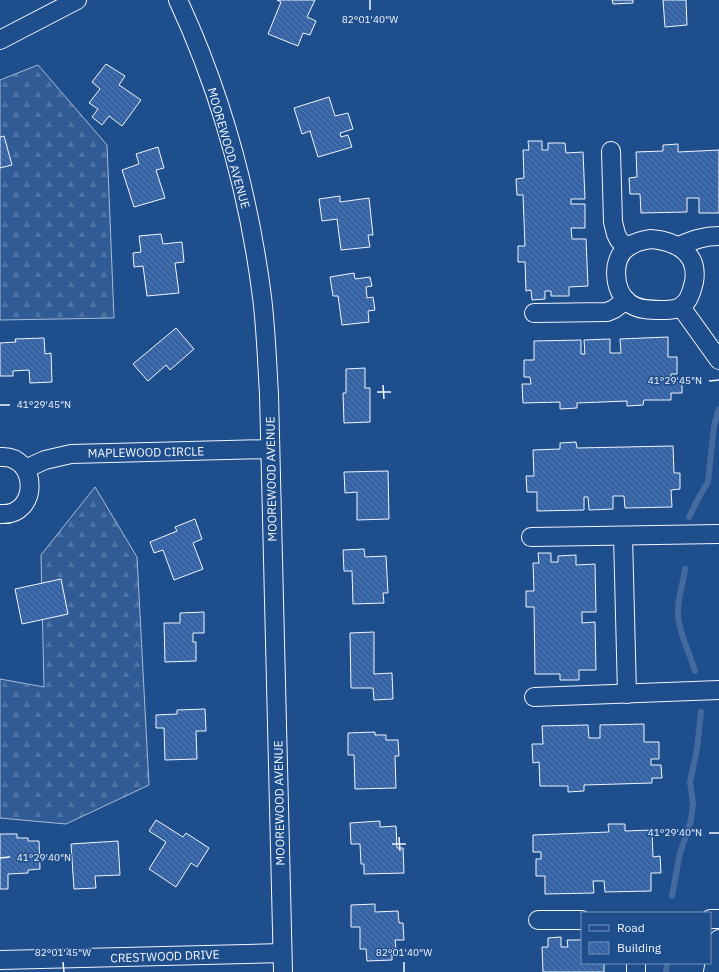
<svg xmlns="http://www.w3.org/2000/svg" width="719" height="972" font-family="'IBM Plex Sans',sans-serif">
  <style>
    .forest { fill: url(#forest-firs); stroke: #a8bbd7 }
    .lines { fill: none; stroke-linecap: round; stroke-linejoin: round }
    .stream { stroke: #446ba0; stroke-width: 6 }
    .building { fill: url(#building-back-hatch); stroke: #f2f6ff }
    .street-casing { stroke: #f2f6ff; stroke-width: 20 }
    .street { stroke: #1f4e8c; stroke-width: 18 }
    .ticks { fill: none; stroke: #f2f6ff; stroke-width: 1.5 }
    .labels { text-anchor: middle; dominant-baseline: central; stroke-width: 3; stroke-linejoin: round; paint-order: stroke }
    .street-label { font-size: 12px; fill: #f2f6ff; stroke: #1f4e8c }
    .ticks-label { font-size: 10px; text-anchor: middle; fill: #f2f6ff; stroke: #1f4e8c; stroke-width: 3; stroke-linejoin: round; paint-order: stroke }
  </style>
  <defs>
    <pattern id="forest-firs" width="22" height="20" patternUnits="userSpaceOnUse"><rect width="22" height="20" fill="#305b95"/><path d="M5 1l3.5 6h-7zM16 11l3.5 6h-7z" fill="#4e73a5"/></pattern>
    <pattern id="building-back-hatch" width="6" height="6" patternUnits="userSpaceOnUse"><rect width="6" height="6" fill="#3563a3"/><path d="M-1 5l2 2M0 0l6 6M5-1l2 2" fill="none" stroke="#537ab1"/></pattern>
  </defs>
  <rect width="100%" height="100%" fill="#1f4e8c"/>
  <g class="forest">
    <path d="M38 65 107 145 114 318 0 320V80Z"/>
    <path d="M95 487 137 557 149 785 66 824 0 818V679L44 687 41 555Z"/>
  </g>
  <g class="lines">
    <g class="stream">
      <path d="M689 517 699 497 708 482 714 426 719 409"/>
      <path d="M685 569C683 585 677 600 678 615 679 634 690 653 695 671"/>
      <path d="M672 896 680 853 691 820 693 804 690 782 697 749 701 712"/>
      <path d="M666 972 667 963"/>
    </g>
  </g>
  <g class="building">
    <path d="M277 0H315L307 17 316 21 310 35 303 33 298 46 268 34 281 2Z"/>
    <path d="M612 0H633V3L613 4Z"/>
    <path d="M663 0H686L687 25 665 27Z"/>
    <path d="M106 64 125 76 119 85 141 100 122 126 109 116 102 125 92 117 98 109 89 103 100 89 92 82Z"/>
    <path d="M329 97 335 116 348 113 353 129 340 133 341 137 348 135 352 147 318 157 310 131 302 134 294 108Z"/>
    <path d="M4 136 12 165 0 168V137Z"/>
    <path d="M528 141H542V150H548V143H565L566 153 583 152 585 199H571V204H585V228H571L572 239H586L588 286 569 287V296H551V291H545V299L532 300 531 290 526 291 525 262H518V246H525L523 195H517L516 179 524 178 523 150H529Z"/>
    <path d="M678 144V152L719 150V213H699V198H687V212L641 213 640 194H630L629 178 637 177 636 152 663 151V145Z"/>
    <path d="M158 147 164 168 156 170 165 198 134 207 122 170 139 164 136 154Z"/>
    <path d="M340 196V202L369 198 373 235H368L370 247 341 250 337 219 322 221 319 199Z"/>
    <path d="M161 234 163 244 182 242 184 262 175 263 179 293 147 296 143 266 134 267 133 253 141 252 139 236Z"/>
    <path d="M354 273 355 279 370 277 372 286 366 287 367 298 373 297 375 310 368 311 369 322 342 325 338 296H333L330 277Z"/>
    <path d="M176 328 194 349 170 370 166 365 148 381 133 364Z"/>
    <path d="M668 337V357H677V374H671V380H682V393H671V400H644L643 405 627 406V401L577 403V408L560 409V402L523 403 522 384H531L530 377H524V360H534V341L581 340V354H585L584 340 610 339V353H621L620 339Z"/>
    <path d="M44 338 45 354 51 353 52 382 30 383 29 370 13 371V376H0V343L16 342 15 339Z"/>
    <path d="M365 368V388H370V422L344 423 343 393H346V369Z"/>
    <path d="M576 442 577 448 673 446 674 473H680V489L671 490 672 507 625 508 624 496H613V509L589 510 588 497H584V510L537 511V492H527L526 476H534L533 450 560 449V443Z"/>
    <path d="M388 471 389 519 357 520V492L345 493 344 472Z"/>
    <path d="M195 519 202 539 193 543 203 569 174 580 163 550 154 553 150 542 177 531 175 527Z"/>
    <path d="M364 549 365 557 386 556 388 593H383L384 603 353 604 352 571H344L343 550Z"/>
    <path d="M538 553H551V562H558V556L576 555V565L595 564 596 612H582V623L595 622 596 670H579V680H560V674H535L534 607H526V591H534L533 563H539Z"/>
    <path d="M61 579 68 614 22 624 15 589Z"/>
    <path d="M204 612V633H193V642H196V661L165 662 164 623H180V613Z"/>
    <path d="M374 632V674L392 673 393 699 374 700 373 688H351L350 633Z"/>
    <path d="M205 709 206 731H196L197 759 165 760 164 728H156V715L177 714V710Z"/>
    <path d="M644 724V742H659V759H651V765H661L662 778H652V783L584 785V791L568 792V786H540L539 762 533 763 532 744H543L542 726 588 725 589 738H600V725Z"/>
    <path d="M375 732V735H386V740H398L399 756H395L396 788 355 789 354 755H348V733Z"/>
    <path d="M156 820 183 837 186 833 209 848 197 867 191 863 176 887 149 869 166 842 149 831Z"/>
    <path d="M380 821V827L396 826 397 848H403L404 873 364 874V864H361L360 844H351L350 823Z"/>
    <path d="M608 824H625V831L652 830 653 857 660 856 661 873H651V891L605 892 604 881H593L594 893 545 894V876H536V859H541V852H533V835L609 832Z"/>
    <path d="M0 834H17V838H28V841H39L40 869 28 870V873L8 874V889H0Z"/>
    <path d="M118 841 120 875 95 876 96 888 74 889 71 844Z"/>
    <path d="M375 904V912L398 911 399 923H403L404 940H395L396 949H392V960L367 961 366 949H360V927H351V905Z"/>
    <path d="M561 937V947H568L567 940H582V963H604V972H543L542 947H548V938Z"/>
  </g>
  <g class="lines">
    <g class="street-casing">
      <g id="street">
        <path d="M178 0C221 93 249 195 262 297 266 329 267 362 269 394L283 972"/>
        <path d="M0 40 77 0"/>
        <path d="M611 151 613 222 616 234 619 240 627 247"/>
        <path d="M651 239C676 241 699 253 694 282 692 289 691 296 686 302 679 310 672 310 661 310 651 310 638 310 629 303 613 291 611 258 628 247 635 242 643 240 651 239Z"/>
        <path d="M679 246C693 240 704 236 719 236"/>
        <path d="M681 307 719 360"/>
        <path d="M534 313 607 312 614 309 626 300"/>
        <path d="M0 457C39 454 40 517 0 514"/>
        <path d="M25 469 45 460 71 454 270 449"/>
        <path d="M623 536 627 694"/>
        <path d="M531 537 719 534"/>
        <path d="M534 697 719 690"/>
        <path d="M710 919H719"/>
        <path d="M538 920H582"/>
        <path d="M0 960 282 953"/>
        <path d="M636 972V963"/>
        <path d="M713 972 719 939"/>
      </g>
    </g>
    <use href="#street" class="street"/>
  </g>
  <path class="ticks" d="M370 0V10M709 381 719 380M383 385 384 399M377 392H391M0 405H10M709 833H719M399 837 400 851M392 844H406M0 858 10 857M63 962 64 972M404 962V972"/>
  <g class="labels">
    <g class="street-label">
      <text transform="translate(229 148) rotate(74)">MOOREWOOD AVENUE</text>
      <text transform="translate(146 452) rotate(-1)">MAPLEWOOD CIRCLE</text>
      <text transform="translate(271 479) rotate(-91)">MOOREWOOD AVENUE</text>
      <text transform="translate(279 803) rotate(-91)">MOOREWOOD AVENUE</text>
      <text transform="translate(165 956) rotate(-2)">CRESTWOOD DRIVE</text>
    </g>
  </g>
  <g class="ticks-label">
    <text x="370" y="23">82°01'40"W</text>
    <text x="675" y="384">41°29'45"N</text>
    <text x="44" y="408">41°29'45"N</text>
    <text x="675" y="836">41°29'40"N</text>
    <text x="44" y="861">41°29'40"N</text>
    <text x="63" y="956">82°01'45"W</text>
    <text x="404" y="956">82°01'40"W</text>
  </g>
  <rect x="581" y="912" width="130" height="52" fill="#1f4e8c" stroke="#7391ba"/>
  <rect x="589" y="925" width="20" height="6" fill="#1f4e8c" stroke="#7391ba"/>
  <text x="617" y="932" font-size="12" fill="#f2f6ff">Road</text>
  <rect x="589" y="942" width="20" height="12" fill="url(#building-back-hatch)" stroke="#7391ba"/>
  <text x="617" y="952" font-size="12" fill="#f2f6ff">Building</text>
</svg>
